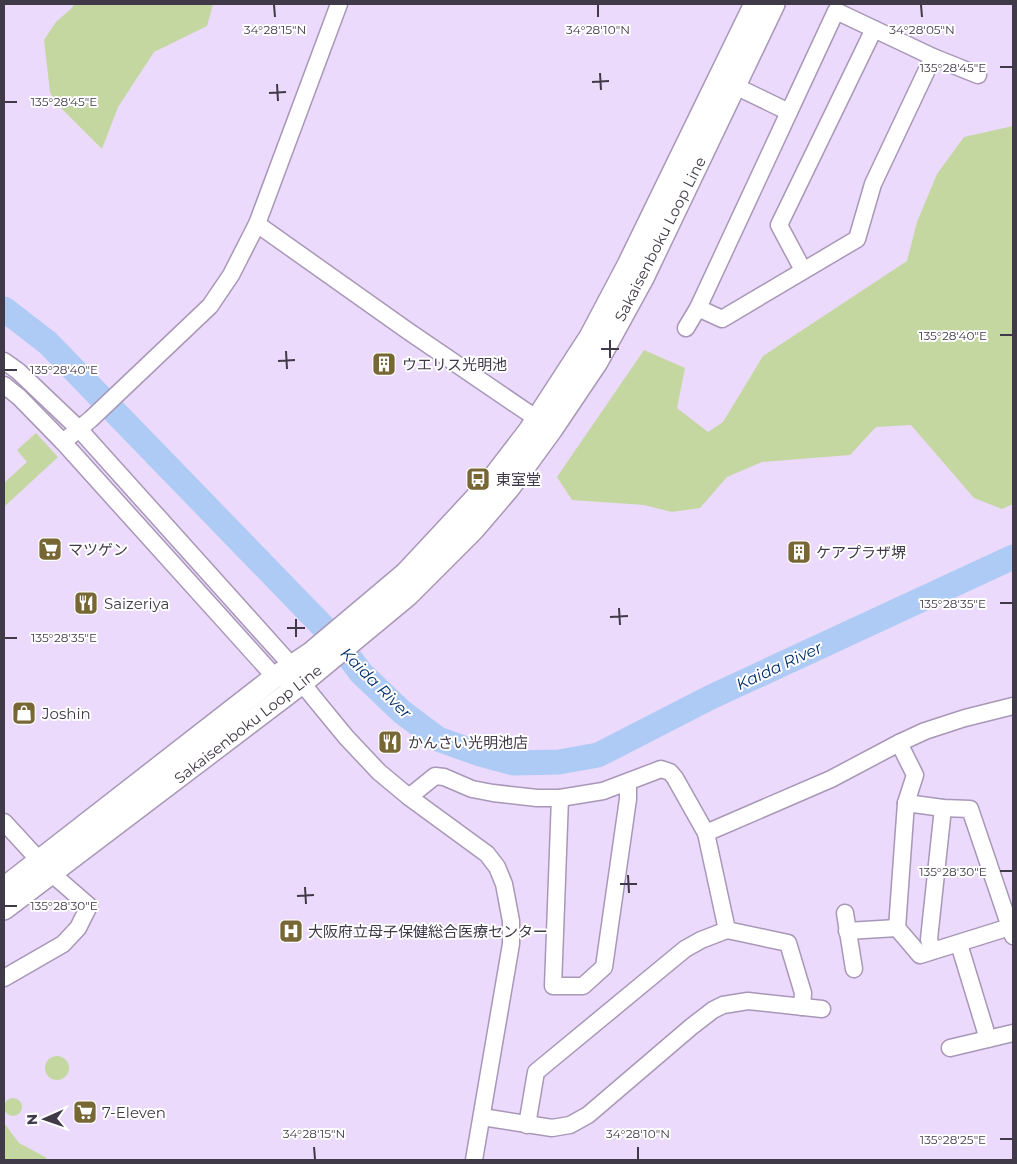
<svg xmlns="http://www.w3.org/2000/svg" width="1017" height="1164" font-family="Montserrat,'Noto Sans JP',sans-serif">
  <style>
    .green { fill: #c4d7a1 }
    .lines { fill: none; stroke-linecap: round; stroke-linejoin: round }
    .river { stroke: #aecbf5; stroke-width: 25 }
    .minor-casing { stroke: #a897b7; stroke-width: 19 }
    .major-casing { stroke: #a897b7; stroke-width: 24 }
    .minor { stroke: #fff; stroke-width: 16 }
    .major { stroke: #fff; stroke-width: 21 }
    .ticks { fill: none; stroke: #403947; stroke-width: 2 }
    .labels { text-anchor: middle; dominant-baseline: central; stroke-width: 4; stroke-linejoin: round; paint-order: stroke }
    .street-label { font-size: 15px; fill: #403947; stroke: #fff }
    .poi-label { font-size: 15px; fill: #403947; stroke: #fff; text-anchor: start }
    .water-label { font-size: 16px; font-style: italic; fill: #002f6a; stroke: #fff }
    .ticks-label { font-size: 12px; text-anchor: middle; fill: #403947; stroke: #fff; stroke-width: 4; stroke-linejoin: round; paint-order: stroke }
  </style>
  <rect width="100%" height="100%" fill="#ebdafb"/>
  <g class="green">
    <path d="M74 4H213L207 26 154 52 118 107 102 149 55 102 50 92 44 40 56 22 72 8Z"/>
    <path d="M1013 126V504L1002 509 974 498 911 425 876 427 850 455 762 462 727 477 700 508 672 512 644 505 572 500 557 477 644 350 685 368 677 408 708 432 723 422 763 356 907 261 917 222 937 174 964 137Z"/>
    <path d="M36 433 58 457 4 507V483L27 462 17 450Z"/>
    <circle cx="57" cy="1068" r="12"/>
    <circle cx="13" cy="1107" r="9"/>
    <path d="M4 1123 19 1143 47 1158 44 1160H4Z"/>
  </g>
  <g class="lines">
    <path class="river" d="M4 309 48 343 337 641 361 673 402 712 438 739 480 754 513 763 559 762 598 755 711 697 1013 557"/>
    <g class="minor-casing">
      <g id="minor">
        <path d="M735 86 789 112"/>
        <path d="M257 224 408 331 546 425"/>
        <path d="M803 270 779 225 874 29"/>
        <path d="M698 308 722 319 857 239 873 184 933 57"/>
        <path d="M686 328 698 308 836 11 933 57 978 75"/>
        <path d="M4 361 18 371 79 429 292 666 302 683 314 698 346 737 379 772 409 797 487 854 497 867 504 884 511 921V944L474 1160"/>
        <path d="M4 385 19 397 63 442 275 677 285 679"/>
        <path d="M63 442 91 419 210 306 231 275 257 224 339 4"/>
        <path d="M409 797 435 776 444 777 472 789 493 793 537 798H560L603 791 661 769 670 772 675 778 706 833 727 930"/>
        <path d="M560 798 553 986H583L604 967 628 799V782"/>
        <path d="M906 803 943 808 970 809 1013 936"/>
        <path d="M4 822 51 873 89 906 78 928 63 944 4 978"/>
        <path d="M706 833 831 779 899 743 925 731 965 718 1013 706"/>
        <path d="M845 913 854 969"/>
        <path d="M897 928 906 803 915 775 899 743"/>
        <path d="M847 931 897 928 920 955 1013 926"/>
        <path d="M959 944 988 1039"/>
        <path d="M932 951 929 939 943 808"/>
        <path d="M950 1048 1013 1033"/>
        <path d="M482 1117 552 1128 570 1125 588 1115 691 1027 713 1010 723 1005 748 1001 822 1009"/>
        <path d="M527 1125 536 1072 685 949 701 940 727 930 788 943 803 993 802 1007"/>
      </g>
    </g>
    <g class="major-casing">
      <g id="major">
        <path d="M4 888 275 677 311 653 406 573 486 487 529 431 590 337 628 265 755 4"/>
        <path d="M4 909 302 683 407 596 474 529 509 488 552 429 597 362 643 278 774 4"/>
      </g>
    </g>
    <use href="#minor" class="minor"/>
    <use href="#major" class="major"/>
  </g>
  <path class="ticks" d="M274 5 275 17M598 5V17M921 5 922 17M1000 67H1012M600 73 601 90M592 82 609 81M277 84 278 101M269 93 286 92M5 102H17M1000 335H1012M610 340V358M601 349H619M286 351 287 369M278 361 295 360M5 370H17M1000 603H1012M619 608 620 625M610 617 628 616M296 619V637M287 628H305M5 638H17M1000 871H1012M628 875 629 893M620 884H637M305 887 306 904M297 896 314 895M5 906H17M1000 1139H1012M314 1147 315 1159M638 1147V1159"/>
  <defs>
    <g id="building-square" transform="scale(1.25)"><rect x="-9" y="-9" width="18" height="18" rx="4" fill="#766735" stroke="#fff"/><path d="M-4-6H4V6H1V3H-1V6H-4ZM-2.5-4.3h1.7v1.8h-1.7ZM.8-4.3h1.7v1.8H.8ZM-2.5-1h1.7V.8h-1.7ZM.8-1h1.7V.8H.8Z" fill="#fff"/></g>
    <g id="bus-square" transform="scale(1.25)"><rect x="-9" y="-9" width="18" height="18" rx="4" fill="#766735" stroke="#fff"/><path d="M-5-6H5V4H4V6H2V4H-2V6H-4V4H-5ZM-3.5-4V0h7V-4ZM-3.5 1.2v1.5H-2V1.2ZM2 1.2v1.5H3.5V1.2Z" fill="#fff"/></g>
    <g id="supermarket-square" transform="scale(1.25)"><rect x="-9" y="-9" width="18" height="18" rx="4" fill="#766735" stroke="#fff"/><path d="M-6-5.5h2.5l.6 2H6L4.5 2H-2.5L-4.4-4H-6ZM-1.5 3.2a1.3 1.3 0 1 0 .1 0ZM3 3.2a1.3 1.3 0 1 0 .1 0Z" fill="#fff"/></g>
    <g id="restaurant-square" transform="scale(1.25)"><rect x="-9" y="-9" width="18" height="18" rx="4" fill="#766735" stroke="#fff"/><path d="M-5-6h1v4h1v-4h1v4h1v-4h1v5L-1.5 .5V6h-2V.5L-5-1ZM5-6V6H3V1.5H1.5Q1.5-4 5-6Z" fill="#fff"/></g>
    <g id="shop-square" transform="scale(1.25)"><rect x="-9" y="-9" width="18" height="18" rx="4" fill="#766735" stroke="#fff"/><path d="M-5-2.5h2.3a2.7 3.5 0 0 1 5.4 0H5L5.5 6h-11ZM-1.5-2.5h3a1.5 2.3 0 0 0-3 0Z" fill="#fff"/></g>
    <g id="hospital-square" transform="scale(1.25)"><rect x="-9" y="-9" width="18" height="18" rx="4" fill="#766735" stroke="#fff"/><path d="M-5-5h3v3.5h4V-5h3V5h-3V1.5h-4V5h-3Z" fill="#fff"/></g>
  </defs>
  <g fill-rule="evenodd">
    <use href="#building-square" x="384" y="364"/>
    <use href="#bus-square" x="478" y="479"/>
    <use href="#supermarket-square" x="50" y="549"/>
    <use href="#building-square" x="799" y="552"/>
    <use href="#restaurant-square" x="86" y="603"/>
    <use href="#shop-square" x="24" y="713"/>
    <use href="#restaurant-square" x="390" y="742"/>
    <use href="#hospital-square" x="291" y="931"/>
    <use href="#supermarket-square" x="85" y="1112"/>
  </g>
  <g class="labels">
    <g class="street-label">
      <text transform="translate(660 239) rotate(-63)">Sakaisenboku Loop Line</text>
      <text transform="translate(248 724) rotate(-38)">Sakaisenboku Loop Line</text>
    </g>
    <g class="poi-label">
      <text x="402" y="364">ウエリス光明池</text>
      <text x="496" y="479">東室堂</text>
      <text x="68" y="549">マツゲン</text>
      <text x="816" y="552">ケアプラザ堺</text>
      <text x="104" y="603">Saizeriya</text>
      <text x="42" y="713">Joshin</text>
      <text x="408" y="742">かんさい光明池店</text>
      <text x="308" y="931">大阪府立母子保健総合医療センター</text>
      <text x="102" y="1112">7-Eleven</text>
    </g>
    <g class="water-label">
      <text transform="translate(779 666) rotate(-25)">Kaida River</text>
      <text transform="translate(376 683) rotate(45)">Kaida River</text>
    </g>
  </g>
  <g class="ticks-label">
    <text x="275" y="34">34°28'15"N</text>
    <text x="598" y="34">34°28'10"N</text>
    <text x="922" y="34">34°28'05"N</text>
    <text x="953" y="72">135°28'45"E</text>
    <text x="64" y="106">135°28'45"E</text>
    <text x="953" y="340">135°28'40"E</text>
    <text x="64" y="374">135°28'40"E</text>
    <text x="953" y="608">135°28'35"E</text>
    <text x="64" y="642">135°28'35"E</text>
    <text x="953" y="876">135°28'30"E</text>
    <text x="64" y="910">135°28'30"E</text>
    <text x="314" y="1138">34°28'15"N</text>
    <text x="638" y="1138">34°28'10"N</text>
    <text x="953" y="1144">135°28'25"E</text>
  </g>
  <rect width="1017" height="1164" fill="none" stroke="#403947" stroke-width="10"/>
  <g transform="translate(45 1119) rotate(268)" stroke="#ffffff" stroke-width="4" paint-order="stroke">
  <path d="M0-4L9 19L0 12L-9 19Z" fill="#403947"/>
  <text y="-8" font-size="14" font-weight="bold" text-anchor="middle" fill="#403947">N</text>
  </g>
</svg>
